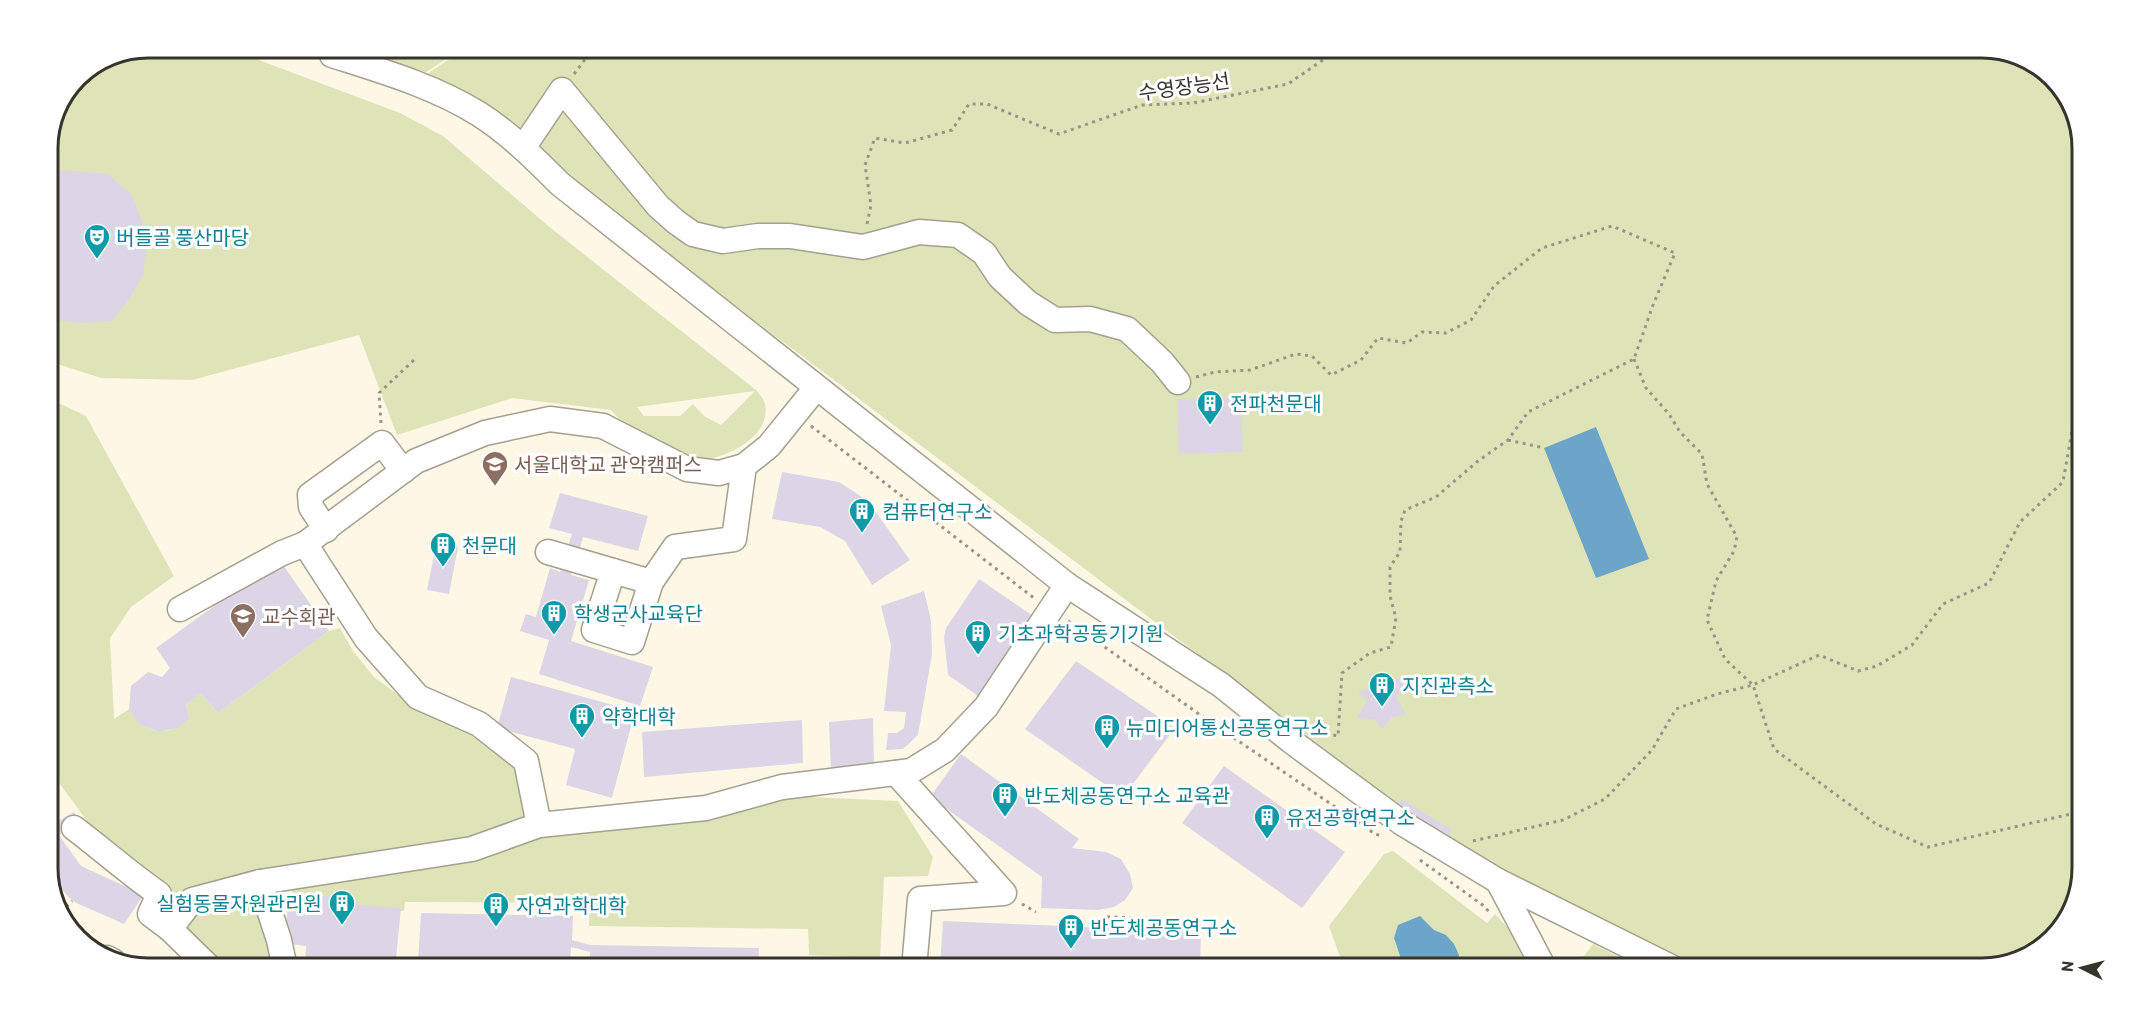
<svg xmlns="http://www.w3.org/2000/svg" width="2130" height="1016" font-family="Barlow,'Noto Sans KR',sans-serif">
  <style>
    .green { fill: #dee4b8; fill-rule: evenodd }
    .water { fill: #6da5c8 }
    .building { fill: #dcd5e6 }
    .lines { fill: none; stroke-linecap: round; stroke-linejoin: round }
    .minor-casing { stroke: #a59f8f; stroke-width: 27 }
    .path { stroke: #999488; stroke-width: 3; stroke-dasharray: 3 4.5; stroke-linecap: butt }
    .minor { stroke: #fff; stroke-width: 24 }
    .labels { text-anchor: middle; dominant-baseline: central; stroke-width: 6; stroke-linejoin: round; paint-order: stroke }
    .street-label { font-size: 20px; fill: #37342d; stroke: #fff }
    .culture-label { font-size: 20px; fill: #0d838f; stroke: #fff; text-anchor: start }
    .education-label { font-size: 20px; fill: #785e54; stroke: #fff; text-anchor: start }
    .rim { fill: none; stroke: #37342d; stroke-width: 3 }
  </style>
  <rect width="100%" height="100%" fill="#fef7e5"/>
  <g class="green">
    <path d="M1982 48 2020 56 2065 92 2082 142 2074 906 2037 951 1982 968H1689L1438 835 794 350 421 78 457 54Z"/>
    <path d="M454 54 412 81 339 55Z"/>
    <path d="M245 55 400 113 443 136 552 229 756 390C758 393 763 398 764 401 776 437 719 464 691 459 670 455 637 430 618 418L611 410 512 398 397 435 359 335 192 380 101 378 48 361V142L78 77 110 56ZM755 391 721 425 704 416 693 404 680 416H644L637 407Z"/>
    <path d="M48 398 86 416 174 576 131 607 110 638 114 719 129 709C148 735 164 738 190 719L186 704 201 694 218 713 329 631 340 628 353 651 374 677 412 705 474 730 521 767 528 818 482 840 190 896 167 894 115 859 48 768Z"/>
    <path d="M786 796 898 801 933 857 928 876 884 877 880 958 809 955 808 929 589 926V903L405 902 404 911 314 909 290 890 474 852 536 832 711 821Z"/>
    <path d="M1393 851 1487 923 1495 914 1511 931 1535 968H1456L1459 955 1446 935 1434 931 1394 938 1401 959 1397 968H1344L1329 926 1384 854Z"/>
    <path d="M252 889 276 968H221L188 934 185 926 191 914Z"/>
    <path d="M1593 944 1641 968H1564L1563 959 1584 956Z"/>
  </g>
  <g class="water">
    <path d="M1596 427 1649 559 1596 578 1544 448Z"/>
    <path d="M1420 916 1434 930 1446 935 1454 944 1459 955 1456 968H1397L1401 959 1394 938 1398 925Z"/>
  </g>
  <g class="building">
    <path d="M62 170 108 174 131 194 142 221 147 246 143 275 130 298 112 321 87 323 61 321 48 307V182Z"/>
    <path d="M1241 397 1243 452 1179 454 1177 399Z"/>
    <path d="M782 472 839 482 868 501 910 560 872 585 845 541 820 527 772 519Z"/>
    <path d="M560 493 648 516 638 551 583 537 571 575 589 580 571 641 653 667 640 706 539 674 549 640 520 631 526 614 536 617 550 568 560 572 572 534 549 528Z"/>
    <path d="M444 538 454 541 458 547 449 594 427 590 437 541Z"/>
    <path d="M279 559 329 631 218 713 201 694 186 704 190 719 177 728 159 732 139 724 129 709 131 686 148 672 162 677 170 668 156 648Z"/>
    <path d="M979 579 1036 618 981 698 948 675 944 637 946 628Z"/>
    <path d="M924 591 931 620 932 654 918 735 903 749 886 750 888 733H897L904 728 906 712 884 711 891 645 881 606Z"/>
    <path d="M1076 661 1175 728 1123 797 1025 729Z"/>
    <path d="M1371 673 1389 681 1405 678 1397 699 1406 714 1391 718 1382 729 1374 719 1357 718 1367 701 1358 691 1370 687Z"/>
    <path d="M511 677 635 711 612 798 566 785 575 749 497 728Z"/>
    <path d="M873 718 874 768 831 772 829 722Z"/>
    <path d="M802 720 803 763 644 777 642 732Z"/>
    <path d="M961 754 1079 839 1072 848 1106 852 1121 859 1130 874 1133 888 1125 900 1114 907 1098 910 1041 908 1042 877 930 797Z"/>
    <path d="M1224 766 1345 852 1302 908 1182 823Z"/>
    <path d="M1402 799 1452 830 1442 846 1392 815Z"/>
    <path d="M74 812 82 823 59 835 81 866 129 888 145 893 124 924 72 901 48 873V821L51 825Z"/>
    <path d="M290 893 337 897 336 903 401 908 395 968H369L305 960 306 946 283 943Z"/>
    <path d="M421 913 573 916 572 940 590 945 759 948 758 968H589L590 952 571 947 570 963 418 961Z"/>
    <path d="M943 921 1201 932 1200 968H940Z"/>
  </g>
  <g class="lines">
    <g class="minor-casing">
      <g id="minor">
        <path d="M332 55C382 71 434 86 479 114 509 133 535 159 560 184L1067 585 1221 685 1291 741 1402 823 1498 881 1673 968"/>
        <path d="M523 148 562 90 658 206 676 222 693 234 723 241 758 236H790L863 247 919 232 958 235 984 253 1000 277 1028 303 1055 320 1090 319 1127 329 1162 362 1178 382"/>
        <path d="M326 530 311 507 310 495 382 443 403 471"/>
        <path d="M548 552 651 582"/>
        <path d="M613 571 594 630 632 642 651 582 675 547 734 539 744 466"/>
        <path d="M180 609 282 553 305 544"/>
        <path d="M896 773 1004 893 920 899 915 957"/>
        <path d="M539 825 526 761 479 724 418 697 366 638 305 544 416 461 485 433 550 419 603 426 687 469 719 473 744 466 769 446 816 388"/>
        <path d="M74 828C103 850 130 874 159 894L150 914 170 929"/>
        <path d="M1498 881 1544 968"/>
        <path d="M260 882 279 940 285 968"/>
        <path d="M107 958 113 961"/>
        <path d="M210 968 170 929 192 900 260 882 472 849 539 825 706 808 782 787 911 771 945 750 986 707 1067 585"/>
      </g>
    </g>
    <g class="path">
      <path d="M574 74 589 54"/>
      <path d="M867 224 871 205 865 165 875 138 905 143 952 130 969 104H987L1059 134 1142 105 1193 103 1288 84 1336 51"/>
      <path d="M1634 359 1646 388 1669 414 1680 432 1702 454 1707 484 1737 537 1734 551 1716 581 1707 620 1725 659 1753 685 1774 749 1876 824 1928 847 2075 813"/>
      <path d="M1196 377 1215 372 1250 370 1296 354 1312 356 1331 375 1361 360 1378 338 1407 343 1422 332 1446 333 1471 320 1494 286 1542 248 1612 226 1675 253 1653 305 1634 359 1528 412 1508 440 1478 461 1436 497 1405 510 1401 521 1400 552 1390 567V596L1396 618 1391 647 1370 653 1342 673 1338 736 1315 731"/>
      <path d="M381 423 379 393 415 359"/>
      <path d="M811 426 1034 598"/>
      <path d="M1508 440 1544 448"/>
      <path d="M1068 621 1206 719 1375 834 1382 836"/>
      <path d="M1473 841 1563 820 1605 799 1652 750 1676 709 1717 694 1753 685 1819 655 1858 671 1877 666 1912 645 1943 604 1989 583 2020 522 2063 482 2073 425 2079 422"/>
      <path d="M1420 860 1484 906 1489 912"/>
      <path d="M1022 904 1036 912"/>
      <path d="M61 912 72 901"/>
      <path d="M1107 917 1173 919"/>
      <path d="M1694 963 1703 968"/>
    </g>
    <use href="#minor" class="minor"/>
  </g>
  <defs>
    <g id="theatre-pin" transform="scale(1.35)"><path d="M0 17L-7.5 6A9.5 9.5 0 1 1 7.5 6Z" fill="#0f9aa8" stroke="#fff"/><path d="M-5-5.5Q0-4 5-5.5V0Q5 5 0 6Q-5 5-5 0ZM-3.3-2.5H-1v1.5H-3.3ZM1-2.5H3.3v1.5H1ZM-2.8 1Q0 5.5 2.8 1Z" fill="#fff"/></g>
    <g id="building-pin" transform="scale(1.35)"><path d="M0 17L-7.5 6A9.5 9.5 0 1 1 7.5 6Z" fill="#0f9aa8" stroke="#fff"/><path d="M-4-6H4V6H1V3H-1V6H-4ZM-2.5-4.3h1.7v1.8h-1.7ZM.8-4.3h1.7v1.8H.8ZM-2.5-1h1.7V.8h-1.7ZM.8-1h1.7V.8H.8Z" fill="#fff"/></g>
    <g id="university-pin" transform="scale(1.35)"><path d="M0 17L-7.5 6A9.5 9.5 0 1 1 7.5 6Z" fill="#8d6e63" stroke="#fff"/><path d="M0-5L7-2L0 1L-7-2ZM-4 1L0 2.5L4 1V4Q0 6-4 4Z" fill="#fff"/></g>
  </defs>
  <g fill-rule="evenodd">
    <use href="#theatre-pin" x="97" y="237"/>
    <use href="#building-pin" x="1210" y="403"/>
    <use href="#university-pin" x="495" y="464"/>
    <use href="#building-pin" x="862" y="511"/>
    <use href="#building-pin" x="443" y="545"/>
    <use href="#building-pin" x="554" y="613"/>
    <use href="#university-pin" x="243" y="616"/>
    <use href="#building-pin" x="978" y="633"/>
    <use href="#building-pin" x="1382" y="685"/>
    <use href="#building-pin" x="582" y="716"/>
    <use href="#building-pin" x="1107" y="727"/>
    <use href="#building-pin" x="1005" y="795"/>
    <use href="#building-pin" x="1267" y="817"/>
    <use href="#building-pin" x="342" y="903"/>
    <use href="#building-pin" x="496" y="905"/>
    <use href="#building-pin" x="1071" y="927"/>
  </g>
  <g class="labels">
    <g class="street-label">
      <text transform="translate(1184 86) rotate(-8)">수영장능선</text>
    </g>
    <g class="culture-label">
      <text x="116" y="237">버들골 풍산마당</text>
      <text x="1230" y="403">전파천문대</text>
      <text x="882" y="511">컴퓨터연구소</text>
      <text x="462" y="545">천문대</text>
      <text x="574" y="613">학생군사교육단</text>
      <text x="998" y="633">기초과학공동기기원</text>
      <text x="1402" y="685">지진관측소</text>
      <text x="602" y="716">약학대학</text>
      <text x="1126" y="727">뉴미디어통신공동연구소</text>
      <text x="1024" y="795">반도체공동연구소 교육관</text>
      <text x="1286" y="817">유전공학연구소</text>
      <text x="322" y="903" text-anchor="end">실험동물자원관리원</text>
      <text x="516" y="905">자연과학대학</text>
      <text x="1090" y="927">반도체공동연구소</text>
    </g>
    <g class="education-label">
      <text x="514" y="464">서울대학교 관악캠퍼스</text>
      <text x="262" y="616">교수회관</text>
    </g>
  </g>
  <path d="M0 0H2130V1016H0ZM148 58H1982A90 90 0 0 1 2072 148V868A90 90 0 0 1 1982 958H148A90 90 0 0 1 58 868V148A90 90 0 0 1 148 58Z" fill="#fff" fill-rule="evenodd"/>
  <path class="rim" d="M148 58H1982A90 90 0 0 1 2072 148V868A90 90 0 0 1 1982 958H148A90 90 0 0 1 58 868V148A90 90 0 0 1 148 58Z"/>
  <g transform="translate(2082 968) rotate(276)" stroke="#ffffff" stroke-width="4.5" paint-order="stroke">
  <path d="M0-4.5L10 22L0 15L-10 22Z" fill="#37342d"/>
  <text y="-9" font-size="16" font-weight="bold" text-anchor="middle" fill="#37342d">N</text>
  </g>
</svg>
